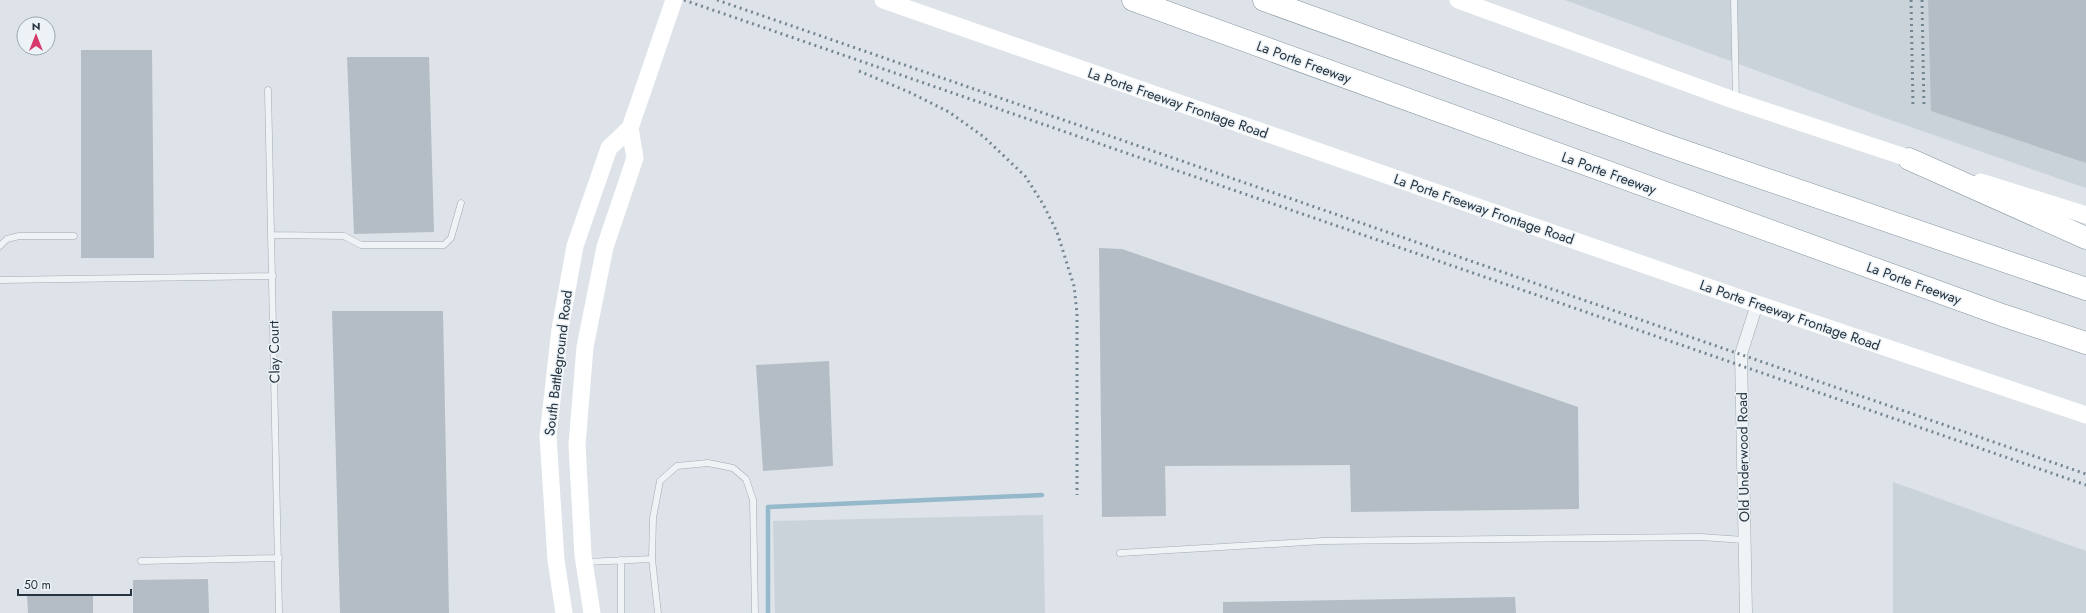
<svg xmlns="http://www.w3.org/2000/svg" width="2086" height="613" font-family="Jost,sans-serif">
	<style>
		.built { fill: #cbd3da }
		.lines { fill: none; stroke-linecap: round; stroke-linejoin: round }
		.stream { stroke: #95b9cb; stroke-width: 4.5 }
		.building { fill: #b4bdc5 }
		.service-casing { stroke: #a2abb2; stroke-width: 7 }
		.minor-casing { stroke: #a2abb2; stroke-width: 13 }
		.motorway-casing { stroke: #8394a0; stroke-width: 23 }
		.service { stroke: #f0f3f6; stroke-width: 6 }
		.minor { stroke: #f0f3f6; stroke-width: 12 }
		.secondary { stroke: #fff; stroke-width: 17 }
		.motorway { stroke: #fff; stroke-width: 22 }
		.rail { stroke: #758693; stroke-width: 3; stroke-dasharray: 2 4; stroke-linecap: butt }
		.labels { text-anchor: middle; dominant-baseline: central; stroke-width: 3; stroke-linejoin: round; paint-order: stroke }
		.street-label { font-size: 14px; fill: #253440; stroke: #ecf2f6 }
	</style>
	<rect width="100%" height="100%" fill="#dde3e8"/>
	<!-- built -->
	<path class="built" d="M1565 0H2086V188L1882 117Z
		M1893 482 2086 551V613H1893Z
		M1043 515 1045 613H775L773 521Z"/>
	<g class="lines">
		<!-- stream -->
		<path class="stream" d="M768 613V507L1042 495"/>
	</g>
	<!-- building -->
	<path class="building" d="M1928 0H2086V163L1931 111Z
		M81 50H152L154 258H81Z
		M347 57H429L434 232 354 234Z
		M1099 248 1122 249 1578 407 1579 509 1351 512 1350 465 1165 466 1166 516 1102 517Z
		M332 311H443L449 613H340Z
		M829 361 833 466 763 471 756 365Z
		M208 579 209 613H133V580Z
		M27 595H93V613H28Z
		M1515 597 1516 613H1223V602Z"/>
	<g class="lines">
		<defs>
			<path id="service" d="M1734 0 1736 99
				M268 90 279 613
				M272 235 344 236 361 245H444L451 238 461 203
				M0 246 7 239 19 236H74
				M0 280 273 276
				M1120 553 1323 541 1701 537 1744 540
				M621 560V613
				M141 561 279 558
				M586 562 652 559
				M658 613 652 559 653 518 660 481 677 466 708 463 733 468 746 479 753 500 755 613"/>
			<path id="minor" d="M1746 613 1741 354 1757 304"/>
			<path id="motorway" d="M1133 0 2002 315 2086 343
				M1264 0 1669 146 2086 289
				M1909 159 2086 238"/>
		</defs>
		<!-- service casing -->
		<use href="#service" class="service-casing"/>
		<!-- minor casing -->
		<use href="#minor" class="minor-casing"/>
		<!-- motorway casing -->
		<use href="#motorway" class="motorway-casing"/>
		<!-- service -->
		<use href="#service" class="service"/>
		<!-- minor -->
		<use href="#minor" class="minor"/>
		<!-- secondary -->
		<path class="secondary" d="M883 0 1757 304 2086 415
			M1458 0 1736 101 1920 162
			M1981 182 2086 215
			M564 613 556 560 548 436 560 329 575 246 609 148 630 128
			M592 613 583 555 577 445 585 347 605 247 635 158 630 128 674 0"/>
		<!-- motorway -->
		<use href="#motorway" class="motorway"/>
		<!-- rail -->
		<path class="rail" d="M684 0 2086 485
			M717 0 2086 474
			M1911 0 1913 108
			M1922 0 1924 108
			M859 71 909 92 949 112 984 137 1025 176 1043 204 1057 232 1074 286 1077 313V495"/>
	</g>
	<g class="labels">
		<!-- street labels -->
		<g class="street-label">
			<text transform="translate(1304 62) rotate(20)">La Porte Freeway</text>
			<text transform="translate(1178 103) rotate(19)">La Porte Freeway Frontage Road</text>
			<text transform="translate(1609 173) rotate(20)">La Porte Freeway</text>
			<text transform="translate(1484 209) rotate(19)">La Porte Freeway Frontage Road</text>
			<text transform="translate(1914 283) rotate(20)">La Porte Freeway</text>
			<text transform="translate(1790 315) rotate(19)">La Porte Freeway Frontage Road</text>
			<text transform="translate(274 352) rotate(-91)">Clay Court</text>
			<text transform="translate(558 363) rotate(-83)">South Battleground Road</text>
			<text transform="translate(1743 457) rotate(-91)">Old Underwood Road</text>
		</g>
	</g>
	<!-- north arrow -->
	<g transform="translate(36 36)"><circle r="19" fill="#ecf2f6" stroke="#9ca6ad"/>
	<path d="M0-3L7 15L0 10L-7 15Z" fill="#d7386c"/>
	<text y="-6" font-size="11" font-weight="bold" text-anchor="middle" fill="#253440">N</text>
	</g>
	<!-- scale -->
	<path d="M18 589v6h113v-6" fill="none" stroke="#253440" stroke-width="2"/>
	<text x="24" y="589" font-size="12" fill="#253440" stroke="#ecf2f6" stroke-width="3" paint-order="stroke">50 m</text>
</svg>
